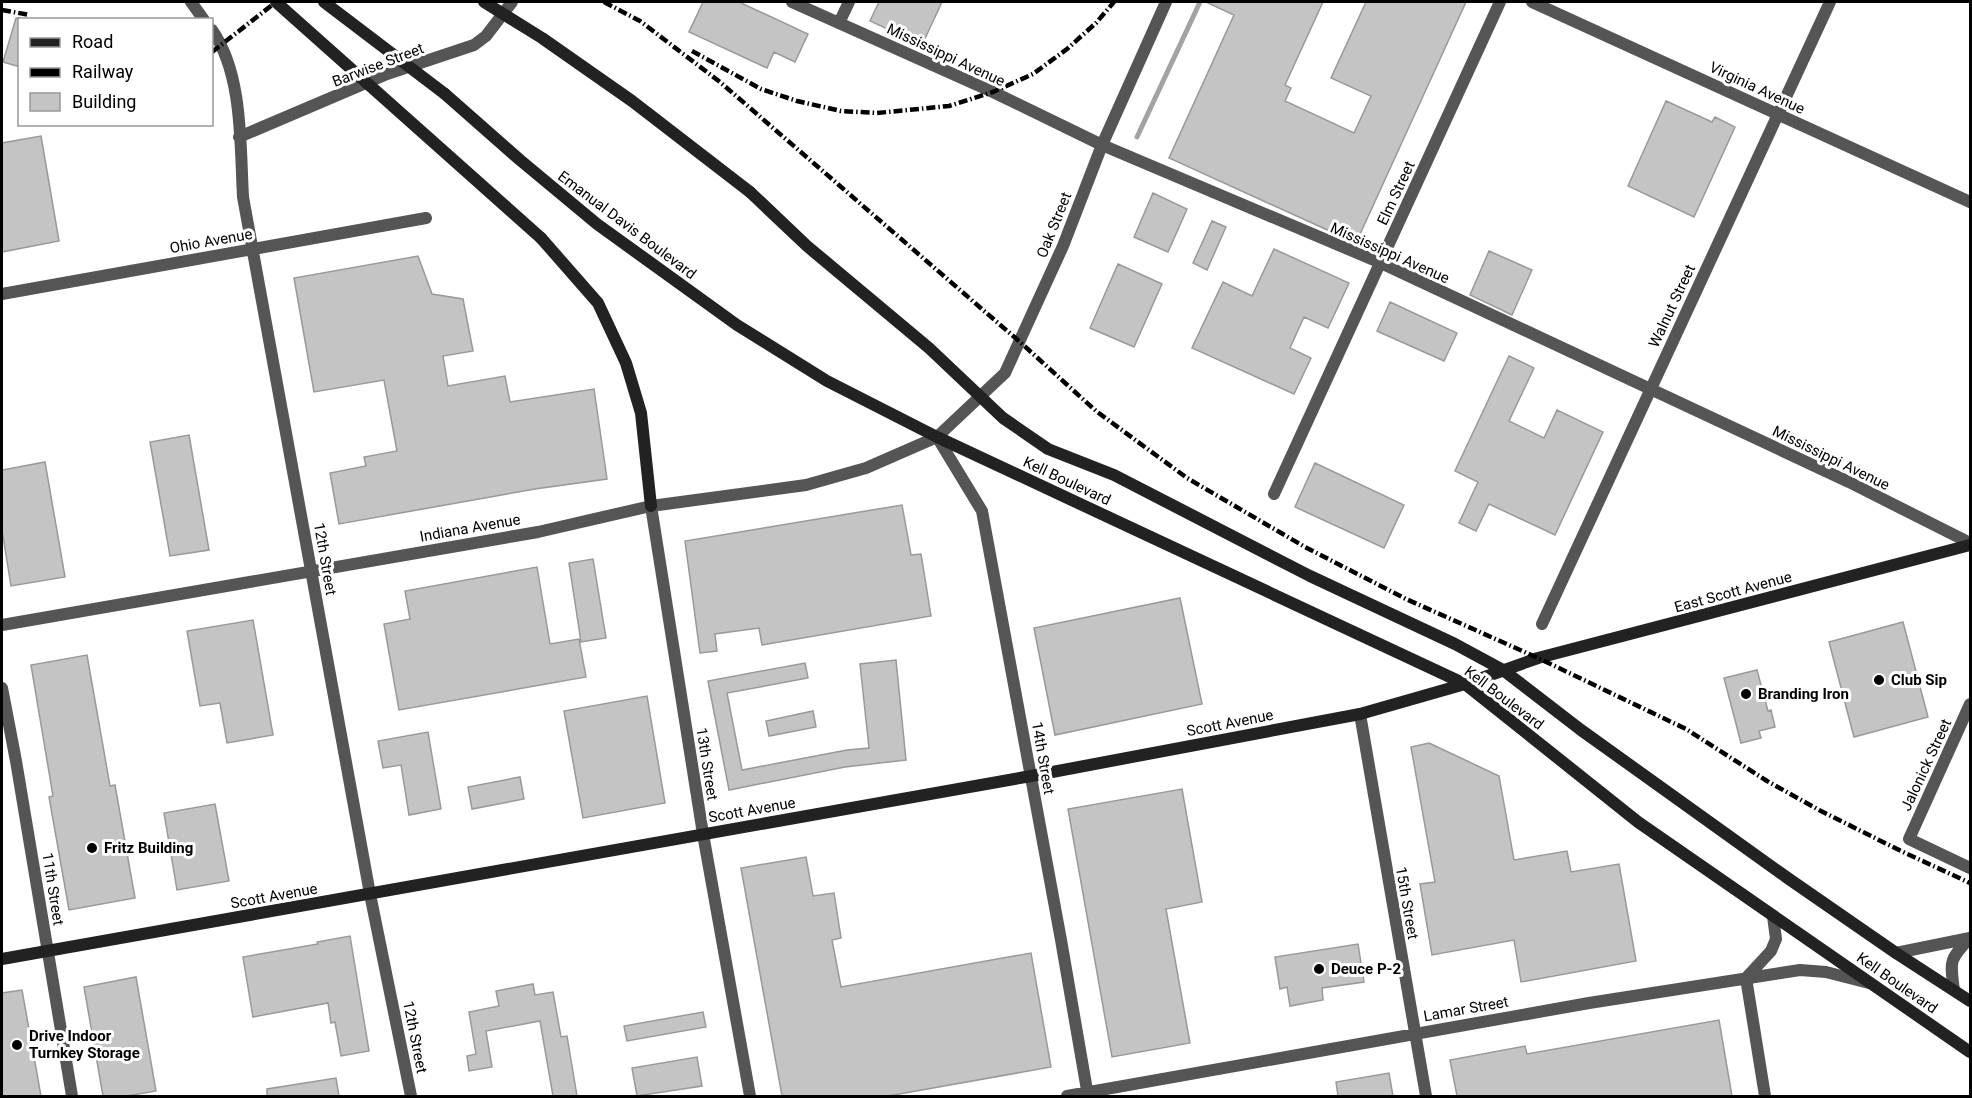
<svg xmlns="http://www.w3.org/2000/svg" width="1972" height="1098" font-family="Roboto,sans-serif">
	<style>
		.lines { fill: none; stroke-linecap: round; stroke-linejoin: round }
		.stream { stroke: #a3a3a3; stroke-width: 5 }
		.building { fill: #c4c4c4; stroke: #999; stroke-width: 1.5 }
		.minor { stroke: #555; stroke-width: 12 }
		.secondary { stroke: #222; stroke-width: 12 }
		.rail { stroke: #000; stroke-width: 4.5; stroke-dasharray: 9 3 1.5 3; stroke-linecap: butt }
		.secondary-bridge { stroke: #222; stroke-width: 12 }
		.poi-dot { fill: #000; stroke: #fff; stroke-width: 2 }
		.labels { text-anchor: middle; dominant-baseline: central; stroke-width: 6; stroke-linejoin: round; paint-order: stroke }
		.street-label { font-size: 15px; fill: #000; stroke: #fff }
		.poi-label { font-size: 15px; font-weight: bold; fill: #000; stroke: #fff; text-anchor: start }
	</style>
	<rect width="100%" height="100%" fill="#fff"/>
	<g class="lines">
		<!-- stream -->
		<path class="stream" d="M1137 137 1200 2"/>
	</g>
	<!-- building -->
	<path class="building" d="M703 2H739L808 34 795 62 774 52 767 68 689 32Z
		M879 2H942L922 45 870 21Z
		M1206 2H1323L1285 85 1291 88 1285 101 1354 133 1371 96 1331 78 1366 2H1466L1356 243 1169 158 1234 15Z
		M16 18H20V67L3 62Z
		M1666 101 1712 122 1715 117 1735 127 1694 217 1628 186Z
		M41 136 59 241 2 252V143Z
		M1153 193 1187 209 1168 252 1134 237Z
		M1212 221 1226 227 1207 270 1193 263Z
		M1274 249 1349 283 1328 328 1304 317 1290 348 1311 358 1294 394 1192 348 1223 282 1252 296Z
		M1489 251 1532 270 1512 315 1470 295Z
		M418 256 432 294 463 299 473 351 443 356 448 386 505 376 510 402 594 389 607 479 535 489 339 524 330 473 366 466 364 457 397 451 384 380 314 392 294 278Z
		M1118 264 1162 284 1134 347 1090 328Z
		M1390 302 1457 333 1444 361 1377 331Z
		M1509 356 1534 368 1509 421 1544 438 1557 410 1603 432 1555 535 1489 504 1476 531 1459 523 1478 482 1455 471Z
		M189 435 209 550 170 556 150 442Z
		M45 462 65 577 11 586 2 530V470Z
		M1315 463 1404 505 1384 548 1295 507Z
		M902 505 911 555 921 554 931 616 762 645 759 628 715 634 717 651 700 653 685 541Z
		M593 559 606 638 581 642 569 563Z
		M537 567 550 644 579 639 586 677 399 710 384 624 410 619 405 591Z
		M1180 598 1202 704 1055 735 1034 628Z
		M253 620 273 735 227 743 220 703 200 706 187 631Z
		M1903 622 1928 717 1854 737 1829 642Z
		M87 655 110 786 115 785 135 898 69 910 49 797 53 796 31 665Z
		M896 660 906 760 845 767 729 790 708 681 805 663 808 678 727 693 742 770 847 750 869 748 860 664Z
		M1757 670 1768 711 1771 710 1775 727 1759 731 1761 738 1741 743 1724 678Z
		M647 696 665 803 583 818 564 711Z
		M813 711 816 727 769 736 766 721Z
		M428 732 441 809 409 815 401 765 383 768 378 741Z
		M1429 743 1499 776 1514 860 1567 851 1571 872 1619 864 1636 961 1521 982 1514 940 1432 955 1420 884 1435 882 1411 747Z
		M520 777 524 799 472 809 468 787Z
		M1182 789 1202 902 1166 909 1190 1043 1112 1057 1068 809Z
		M215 804 229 881 177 890 164 813Z
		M806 857 813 896 834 893 841 938 832 940 841 987 1031 953 1051 1067 888 1096H782L741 868Z
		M350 936 369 1051 341 1056 335 1022 331 1023 328 1003 253 1017 243 957 318 944 317 942Z
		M1358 944 1364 982 1322 988 1323 1000 1290 1006 1287 987 1280 989 1275 957Z
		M136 977 156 1091 127 1096H103L84 987Z
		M533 984 535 995 553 992 561 1037 567 1036 577 1096H553L540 1021 486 1031 492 1067 469 1071 467 1056 476 1054 469 1012 499 1006 496 991Z
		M22 990 41 1096H2V993Z
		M703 1012 706 1027 627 1041 624 1026Z
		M1719 1020 1732 1096H1457L1450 1060 1525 1046 1527 1054Z
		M697 1057 702 1086 637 1096 632 1068Z
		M1389 1073 1393 1096H1338L1336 1082Z
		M336 1078 339 1096H267V1089Z"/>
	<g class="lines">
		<!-- minor -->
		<path class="minor" d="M191 2 204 20
			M792 2 993 92 1102 145 1381 263 1849 482 1970 543
			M1532 2 1970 202
			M839 23 849 2
			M212 30C243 74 240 144 243 197L370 894 411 1096
			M239 137 387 74 474 45 486 36 512 2
			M2 294 426 218
			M937 437 982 511 1061 940 1088 1096
			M1274 494 1500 2
			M651 506 703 834 750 1096
			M1542 624 1830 2
			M2 625 538 532 651 506 806 485 866 468 937 437 1005 373 1063 246 1102 145 1166 2
			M2 688 16 761 72 1096
			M1970 704 1909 839 1970 868
			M1360 714 1426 1096
			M1896 953 1970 938
			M1954 990C1950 961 1949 960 1969 939
			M1067 1096 1589 1003 1800 970 1826 972 1869 983
			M1765 1096 1746 978 1771 951 1776 939 1773 916"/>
		<!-- secondary -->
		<path class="secondary" d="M445 94 520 160 597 224 737 325 827 381 937 437 1465 684 1638 822 1970 1052
			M750 192 807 246 929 348 1003 418 1048 449 1114 475 1310 576 1455 644 1503 670 1581 730 1789 879 1896 953 1970 1001
			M541 238 598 303 626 363 641 413 651 506
			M2 959 1031 776 1360 714 1465 684 1538 658 1970 545"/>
		<!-- rail -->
		<path class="rail" d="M604 2 640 21 720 82 1020 342 1096 411 1187 478 1305 547 1406 599 1538 658 1686 729 1767 781 1819 810 1901 851 1970 883
			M2 10 30 15
			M692 51 761 89 797 101 841 111 877 113 949 106 993 92 1033 74 1067 49 1096 23 1114 2
			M212 52 276 2"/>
		<!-- secondary-bridge -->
		<path class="secondary-bridge" d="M276 2 541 238
			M324 2 445 94
			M484 2 542 38 632 101 750 192"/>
	</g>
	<!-- markers -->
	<g class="poi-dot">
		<circle cx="1879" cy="680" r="6"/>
		<circle cx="1746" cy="694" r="6"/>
		<circle cx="92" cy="848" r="6"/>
		<circle cx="1319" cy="969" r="6"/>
		<circle cx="17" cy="1045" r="6"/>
	</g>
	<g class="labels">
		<!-- street labels -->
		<g class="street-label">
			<text transform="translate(946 55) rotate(25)">Mississippi Avenue</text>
			<text transform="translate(378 65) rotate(-21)">Barwise Street</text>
			<text transform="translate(1757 88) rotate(25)">Virginia Avenue</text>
			<text transform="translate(1396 193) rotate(-65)">Elm Street</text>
			<text transform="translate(627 225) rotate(37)">Emanual Davis Boulevard</text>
			<text transform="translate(1054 225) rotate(-68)">Oak Street</text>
			<text transform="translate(211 241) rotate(-10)">Ohio Avenue</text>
			<text transform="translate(1390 253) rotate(24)">Mississippi Avenue</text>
			<text transform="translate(1672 306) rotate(-65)">Walnut Street</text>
			<text transform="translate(1831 458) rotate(26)">Mississippi Avenue</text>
			<text transform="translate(1067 481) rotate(25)">Kell Boulevard</text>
			<text transform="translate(470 528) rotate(-10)">Indiana Avenue</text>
			<text transform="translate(325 559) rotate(80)">12th Street</text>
			<text transform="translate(1733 592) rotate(-15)">East Scott Avenue</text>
			<text transform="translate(1504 698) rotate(37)">Kell Boulevard</text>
			<text transform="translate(1230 723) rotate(-11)">Scott Avenue</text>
			<text transform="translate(1043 758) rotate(80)">14th Street</text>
			<text transform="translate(707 764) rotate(81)">13th Street</text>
			<text transform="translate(1926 765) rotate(-65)">Jalonick Street</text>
			<text transform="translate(752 810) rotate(-10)">Scott Avenue</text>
			<text transform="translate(53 889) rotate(81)">11th Street</text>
			<text transform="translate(274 896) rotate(-10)">Scott Avenue</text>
			<text transform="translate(1407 903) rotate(80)">15th Street</text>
			<text transform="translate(1897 983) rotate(35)">Kell Boulevard</text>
			<text transform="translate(1466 1009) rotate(-10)">Lamar Street</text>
			<text transform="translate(415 1037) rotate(79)">12th Street</text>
		</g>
		<!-- poi labels -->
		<g class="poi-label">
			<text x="1891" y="680">Club Sip</text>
			<text x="1758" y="694">Branding Iron</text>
			<text x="104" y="848">Fritz Building</text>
			<text x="1331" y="969">Deuce P-2</text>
			<text x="29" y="1036">Drive Indoor<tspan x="29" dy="17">Turnkey Storage</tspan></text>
		</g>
	</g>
	<!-- border -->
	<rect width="1972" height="1098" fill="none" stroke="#000000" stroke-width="6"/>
	<!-- legend -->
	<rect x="18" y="18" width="195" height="108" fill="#ffffff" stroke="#999999" stroke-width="1.5"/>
	<rect x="30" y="38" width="30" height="9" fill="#222222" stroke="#999999" stroke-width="1.5"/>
	<text x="72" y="48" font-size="18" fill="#000000">Road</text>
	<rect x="30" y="68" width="30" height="9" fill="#000000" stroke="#999999" stroke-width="1.5"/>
	<text x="72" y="78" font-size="18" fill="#000000">Railway</text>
	<rect x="30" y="93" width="30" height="18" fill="#c4c4c4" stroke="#999999" stroke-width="1.5"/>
	<text x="72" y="108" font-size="18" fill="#000000">Building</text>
</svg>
